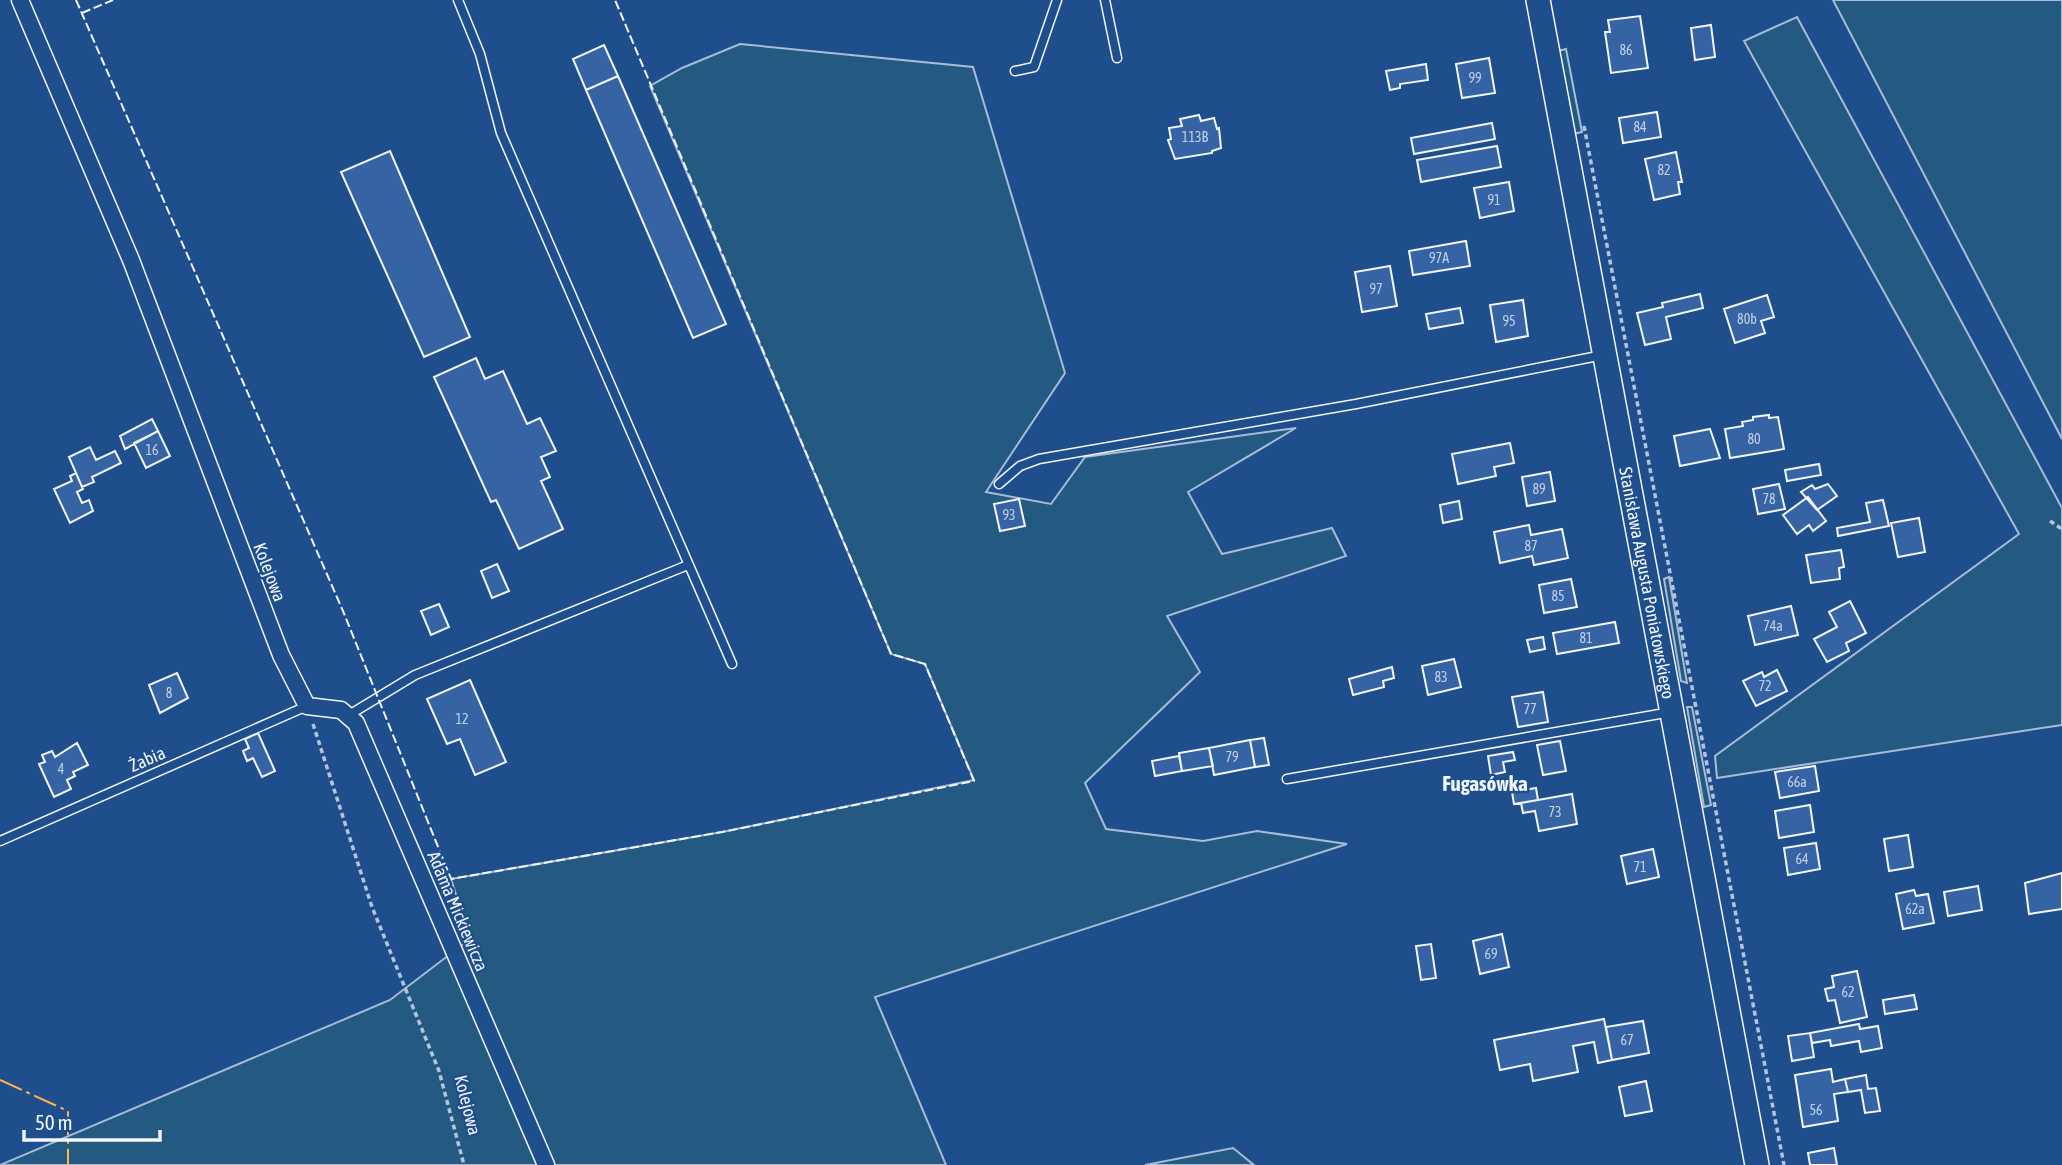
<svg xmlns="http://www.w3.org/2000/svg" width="2062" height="1165" font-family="'Asap Condensed',sans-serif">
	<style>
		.green { fill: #245a82; stroke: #a8bbd7; stroke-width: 2 }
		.building { fill: #3563a3; stroke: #f2f6ff; stroke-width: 2 }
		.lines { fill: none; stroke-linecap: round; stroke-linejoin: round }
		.lane-casing { stroke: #f2f6ff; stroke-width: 11 }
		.street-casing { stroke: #f2f6ff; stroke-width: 19 }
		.secondary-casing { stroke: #f2f6ff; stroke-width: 26 }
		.path { stroke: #b3c4dc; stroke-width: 3.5; stroke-dasharray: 5 3.5; stroke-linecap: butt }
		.lane { stroke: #1f4e8c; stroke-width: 8 }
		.street { stroke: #1f4e8c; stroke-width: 16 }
		.secondary { stroke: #1f4e8c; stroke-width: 23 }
		.fence { stroke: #f2f6ff; stroke-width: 2; stroke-dasharray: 9 3.5; stroke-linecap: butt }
		.power { stroke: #ffb74d; stroke-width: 2; stroke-dasharray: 24 5 3.5 5; stroke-linecap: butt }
		.labels { text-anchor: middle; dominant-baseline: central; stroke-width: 5; stroke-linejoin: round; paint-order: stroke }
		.number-label { font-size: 14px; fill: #c3d1e8 }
		.street-label { font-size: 18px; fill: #f2f6ff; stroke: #1f4e8c }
		.quarter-label { font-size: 21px; font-weight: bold; fill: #f2f6ff; stroke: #1f4e8c }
	</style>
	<rect width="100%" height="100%" fill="#1f4e8c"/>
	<!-- green -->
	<path class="green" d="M1833 0H2062V439Z
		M1797 17 2062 508V725L1717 778 1715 756 2019 534 1744 41Z
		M740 44 973 67 1065 373 986 492 1051 504 1085 457 1296 428 1188 492 1222 554 1332 528 1346 556 1167 616 1200 672 1085 783 1106 829 1203 841 1257 831 1347 844 875 997 946 1165H0L390 1000 470 939 451 879 722 832 974 780 925 664 891 654 650 86 682 68Z
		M1566 49 1582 132 1573 134 1558 51Z
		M1669 577 1687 683 1681 681 1664 579Z
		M1687 707H1692L1711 805 1704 807Z
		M1233 1148 1254 1165H1145Z"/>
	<!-- building -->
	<path class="building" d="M1640 16 1648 68 1611 73 1605 32H1610L1608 20Z
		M1711 25 1715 57 1695 60 1691 28Z
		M604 45 618 76 586 90 573 59Z
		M1489 58 1495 93 1462 98 1456 64Z
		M1426 64 1428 80 1400 84V88L1390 90 1386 71Z
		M618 76 726 324 693 338 586 90Z
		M1657 112 1661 137 1623 143 1619 118Z
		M1199 115 1201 121 1214 118 1217 129 1219 128 1221 148 1212 151V153L1175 159 1168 140 1171 139 1169 128 1182 126 1180 119Z
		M1492 123 1495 139 1414 154 1411 138Z
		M1497 146 1501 167 1421 182 1417 160Z
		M390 151 470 337 424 357 341 172Z
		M1676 152 1682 182H1678L1680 194 1654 200 1645 159Z
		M1509 182 1514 211 1480 218 1474 188Z
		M1466 241 1470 266 1413 275 1409 251Z
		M1390 266 1397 306 1362 312 1355 272Z
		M1700 294 1703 308 1666 317 1671 339 1645 345 1637 313 1663 307 1662 303Z
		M1767 295 1774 317 1761 321 1765 333 1735 343 1724 309Z
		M1523 300 1528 336 1496 342 1490 305Z
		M1460 308 1463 323 1429 329 1426 314Z
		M476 358 485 379 503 371 527 424 540 418 556 451 541 457 550 477 541 481 563 529 519 549 496 500 491 502 434 377Z
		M1769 415V418L1778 417 1784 449 1730 458 1725 429 1743 426 1742 422 1753 420V417Z
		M152 419 158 431 125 449 120 436Z
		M1710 429 1720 458 1680 466 1674 436Z
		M158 431 170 456 146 468 134 443Z
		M1510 443 1514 463 1494 467 1496 476 1458 484 1452 454Z
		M90 447 96 460 115 451 121 463 92 477 94 482 82 487 69 457Z
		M1819 464 1821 475 1787 481 1785 470Z
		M1550 472 1555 501 1527 506 1522 477Z
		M76 473 83 489 77 492 82 503 89 500 93 511 70 523 54 489 72 481 70 476Z
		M1779 484 1785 509 1758 514 1753 489Z
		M1828 484 1837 496 1817 510 1801 492 1812 485 1815 489Z
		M1808 497 1826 521 1813 531 1809 525 1797 534 1783 515Z
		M1019 499 1025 526 1000 531 994 504Z
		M1883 500 1889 526 1838 536 1837 528 1870 522 1866 503Z
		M1459 501 1462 519 1443 523 1440 505Z
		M1919 518 1925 552 1898 557 1891 523Z
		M1529 525 1531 535 1562 529 1568 558 1534 565 1532 556 1500 563 1494 532Z
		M1841 550 1844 567 1839 568 1840 579 1811 583 1806 555Z
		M497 564 509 591 492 598 481 571Z
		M1571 579 1577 607 1544 613 1539 585Z
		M1850 601 1866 633 1846 643 1849 651 1827 662 1814 639 1837 627 1829 612Z
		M439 604 449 627 431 635 421 611Z
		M1791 606 1798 635 1755 645 1748 616Z
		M1615 622 1619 643 1557 654 1553 633Z
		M1543 637 1545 649 1530 652 1527 640Z
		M1454 659 1461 687 1428 695 1422 666Z
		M1392 667 1394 678 1383 681 1384 687 1353 695 1349 679Z
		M1777 670 1787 691 1756 706 1743 681 1762 672 1764 677Z
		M177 673 188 698 160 713 149 685Z
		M470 680 506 762 475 775 460 739 447 744 427 699Z
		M1543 692 1548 722 1518 727 1512 697Z
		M258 733 275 771 262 777 253 758 247 761 243 751 249 748 245 739Z
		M1264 738 1269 765 1255 767 1250 740Z
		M1250 740 1255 767 1214 775 1209 748Z
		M1560 741 1566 771 1543 775 1537 745Z
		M77 743 88 765 73 772 75 776 67 780 71 789 54 797 39 764 45 762 42 755 52 751 55 757Z
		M1209 748 1213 766 1182 771 1179 753Z
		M1513 752 1515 760 1503 762 1505 772 1491 775 1488 756Z
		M1179 756 1182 771 1155 776 1152 761Z
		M1815 766 1819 791 1780 798 1775 772Z
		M1536 788 1538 800 1514 804 1512 792Z
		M1572 794 1577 824 1539 831 1535 811 1523 813 1521 803Z
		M1810 805 1814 832 1779 838 1775 811Z
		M1908 835 1913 867 1889 871 1884 839Z
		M1816 843 1820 869 1788 875 1784 848Z
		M1653 849 1659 877 1627 884 1621 856Z
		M2062 873V909L2029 914 2025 883Z
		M1978 886 1982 910 1948 916 1944 892Z
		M1914 890 1916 896 1928 894 1934 923 1903 929 1896 894Z
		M1502 934 1509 967 1480 974 1473 941Z
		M1431 944 1436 978 1421 980 1416 946Z
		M1857 971 1867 1017 1840 1023 1835 1000 1828 1001 1825 989 1834 987 1832 976Z
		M1914 995 1917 1009 1885 1014 1883 1000Z
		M1604 1019 1612 1060 1598 1063 1594 1042 1573 1046 1578 1072 1533 1081 1530 1064 1500 1070 1494 1040Z
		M1643 1021 1649 1053 1612 1060 1606 1027Z
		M1859 1024 1860 1029 1878 1026 1882 1048 1861 1052 1859 1041 1831 1046 1830 1040 1812 1043 1810 1033Z
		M1810 1033 1814 1057 1792 1061 1788 1036Z
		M1831 1069 1833 1082 1845 1079 1848 1092 1834 1094 1838 1121 1803 1127 1795 1075Z
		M1866 1075 1868 1089 1876 1088 1880 1111 1865 1113 1861 1090 1848 1092 1845 1079Z
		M1646 1081 1652 1111 1625 1116 1619 1087Z
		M1834 1148 1837 1165H1810L1808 1153Z"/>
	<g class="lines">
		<defs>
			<path id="lane" d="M458 0 480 54 501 133 732 664
				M1105 0 1117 58
				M1015 71 1034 67 1057 0
				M999 484 1020 466 1039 459 1356 404 1603 355
				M349 715 415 675 688 565
				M1287 779 1671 712
				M0 841 307 706"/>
			<path id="street" d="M20 0 131 260 281 655 307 706 341 710 356 723 546 1165"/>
			<g id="secondary">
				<path id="s1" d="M1538 0 1757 1165"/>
			</g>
		</defs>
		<!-- lane casing -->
		<use href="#lane" class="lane-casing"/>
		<!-- street casing -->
		<use href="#street" class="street-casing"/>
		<!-- secondary casing -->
		<use href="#secondary" class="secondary-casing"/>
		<!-- path -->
		<path class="path" d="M1584 126 1784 1165
			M2050 521 2062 529
			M313 724 372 907 439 1071 464 1165"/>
		<!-- lane -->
		<use href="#lane" class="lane"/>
		<!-- street -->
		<use href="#street" class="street"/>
		<!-- secondary -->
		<use href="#secondary" class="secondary"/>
		<!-- fence -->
		<path class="fence" d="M76 0 343 611 451 879 722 832 974 781 925 664 891 654 615 0
			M82 13 113 0"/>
		<!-- power -->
		<path class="power" d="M0 1080 68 1111V1165"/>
	</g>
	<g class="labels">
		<!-- number labels -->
		<g class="number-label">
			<text x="1626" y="50">86</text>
			<text x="1475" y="78">99</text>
			<text x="1640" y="127">84</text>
			<text x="1195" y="137">113B</text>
			<text x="1664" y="170">82</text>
			<text x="1494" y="200">91</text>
			<text x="1439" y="258">97A</text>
			<text x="1376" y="289">97</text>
			<text x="1747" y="319">80b</text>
			<text x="1509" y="321">95</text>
			<text x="1754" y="439">80</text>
			<text x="152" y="450">16</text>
			<text x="1539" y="489">89</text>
			<text x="1769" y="499">78</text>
			<text x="1009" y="515">93</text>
			<text x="1531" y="546">87</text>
			<text x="1558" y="596">85</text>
			<text x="1773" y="626">74a</text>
			<text x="1586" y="638">81</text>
			<text x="1441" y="677">83</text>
			<text x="1765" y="686">72</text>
			<text x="169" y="693">8</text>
			<text x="1530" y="709">77</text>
			<text x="462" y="719">12</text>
			<text x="1232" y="757">79</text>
			<text x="61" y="769">4</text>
			<text x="1797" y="782">66a</text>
			<text x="1555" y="812">73</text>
			<text x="1802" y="859">64</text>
			<text x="1640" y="867">71</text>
			<text x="1915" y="909">62a</text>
			<text x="1491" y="954">69</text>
			<text x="1848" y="992">62</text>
			<text x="1627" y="1040">67</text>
			<text x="1816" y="1110">56</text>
		</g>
		<!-- street labels -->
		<g class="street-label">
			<text transform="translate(270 572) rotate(69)">Kolejowa</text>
			<text stroke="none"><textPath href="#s1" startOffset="593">Stanisława Augusta Poniatowskiego</textPath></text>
			<text transform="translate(147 759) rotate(-24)">Żabia</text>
			<text transform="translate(458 911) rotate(67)">Adama Mickiewicza</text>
			<text transform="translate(468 1105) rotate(76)">Kolejowa</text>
		</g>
		<!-- quarter labels -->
		<g class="quarter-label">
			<text x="1485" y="783">Fugasówka</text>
		</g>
	</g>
	<!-- scale -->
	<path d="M24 1130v10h136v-10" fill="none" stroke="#f2f6ff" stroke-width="3.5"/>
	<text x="35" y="1130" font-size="21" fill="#f2f6ff" stroke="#1f4e8c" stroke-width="5" paint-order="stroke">50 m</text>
</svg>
